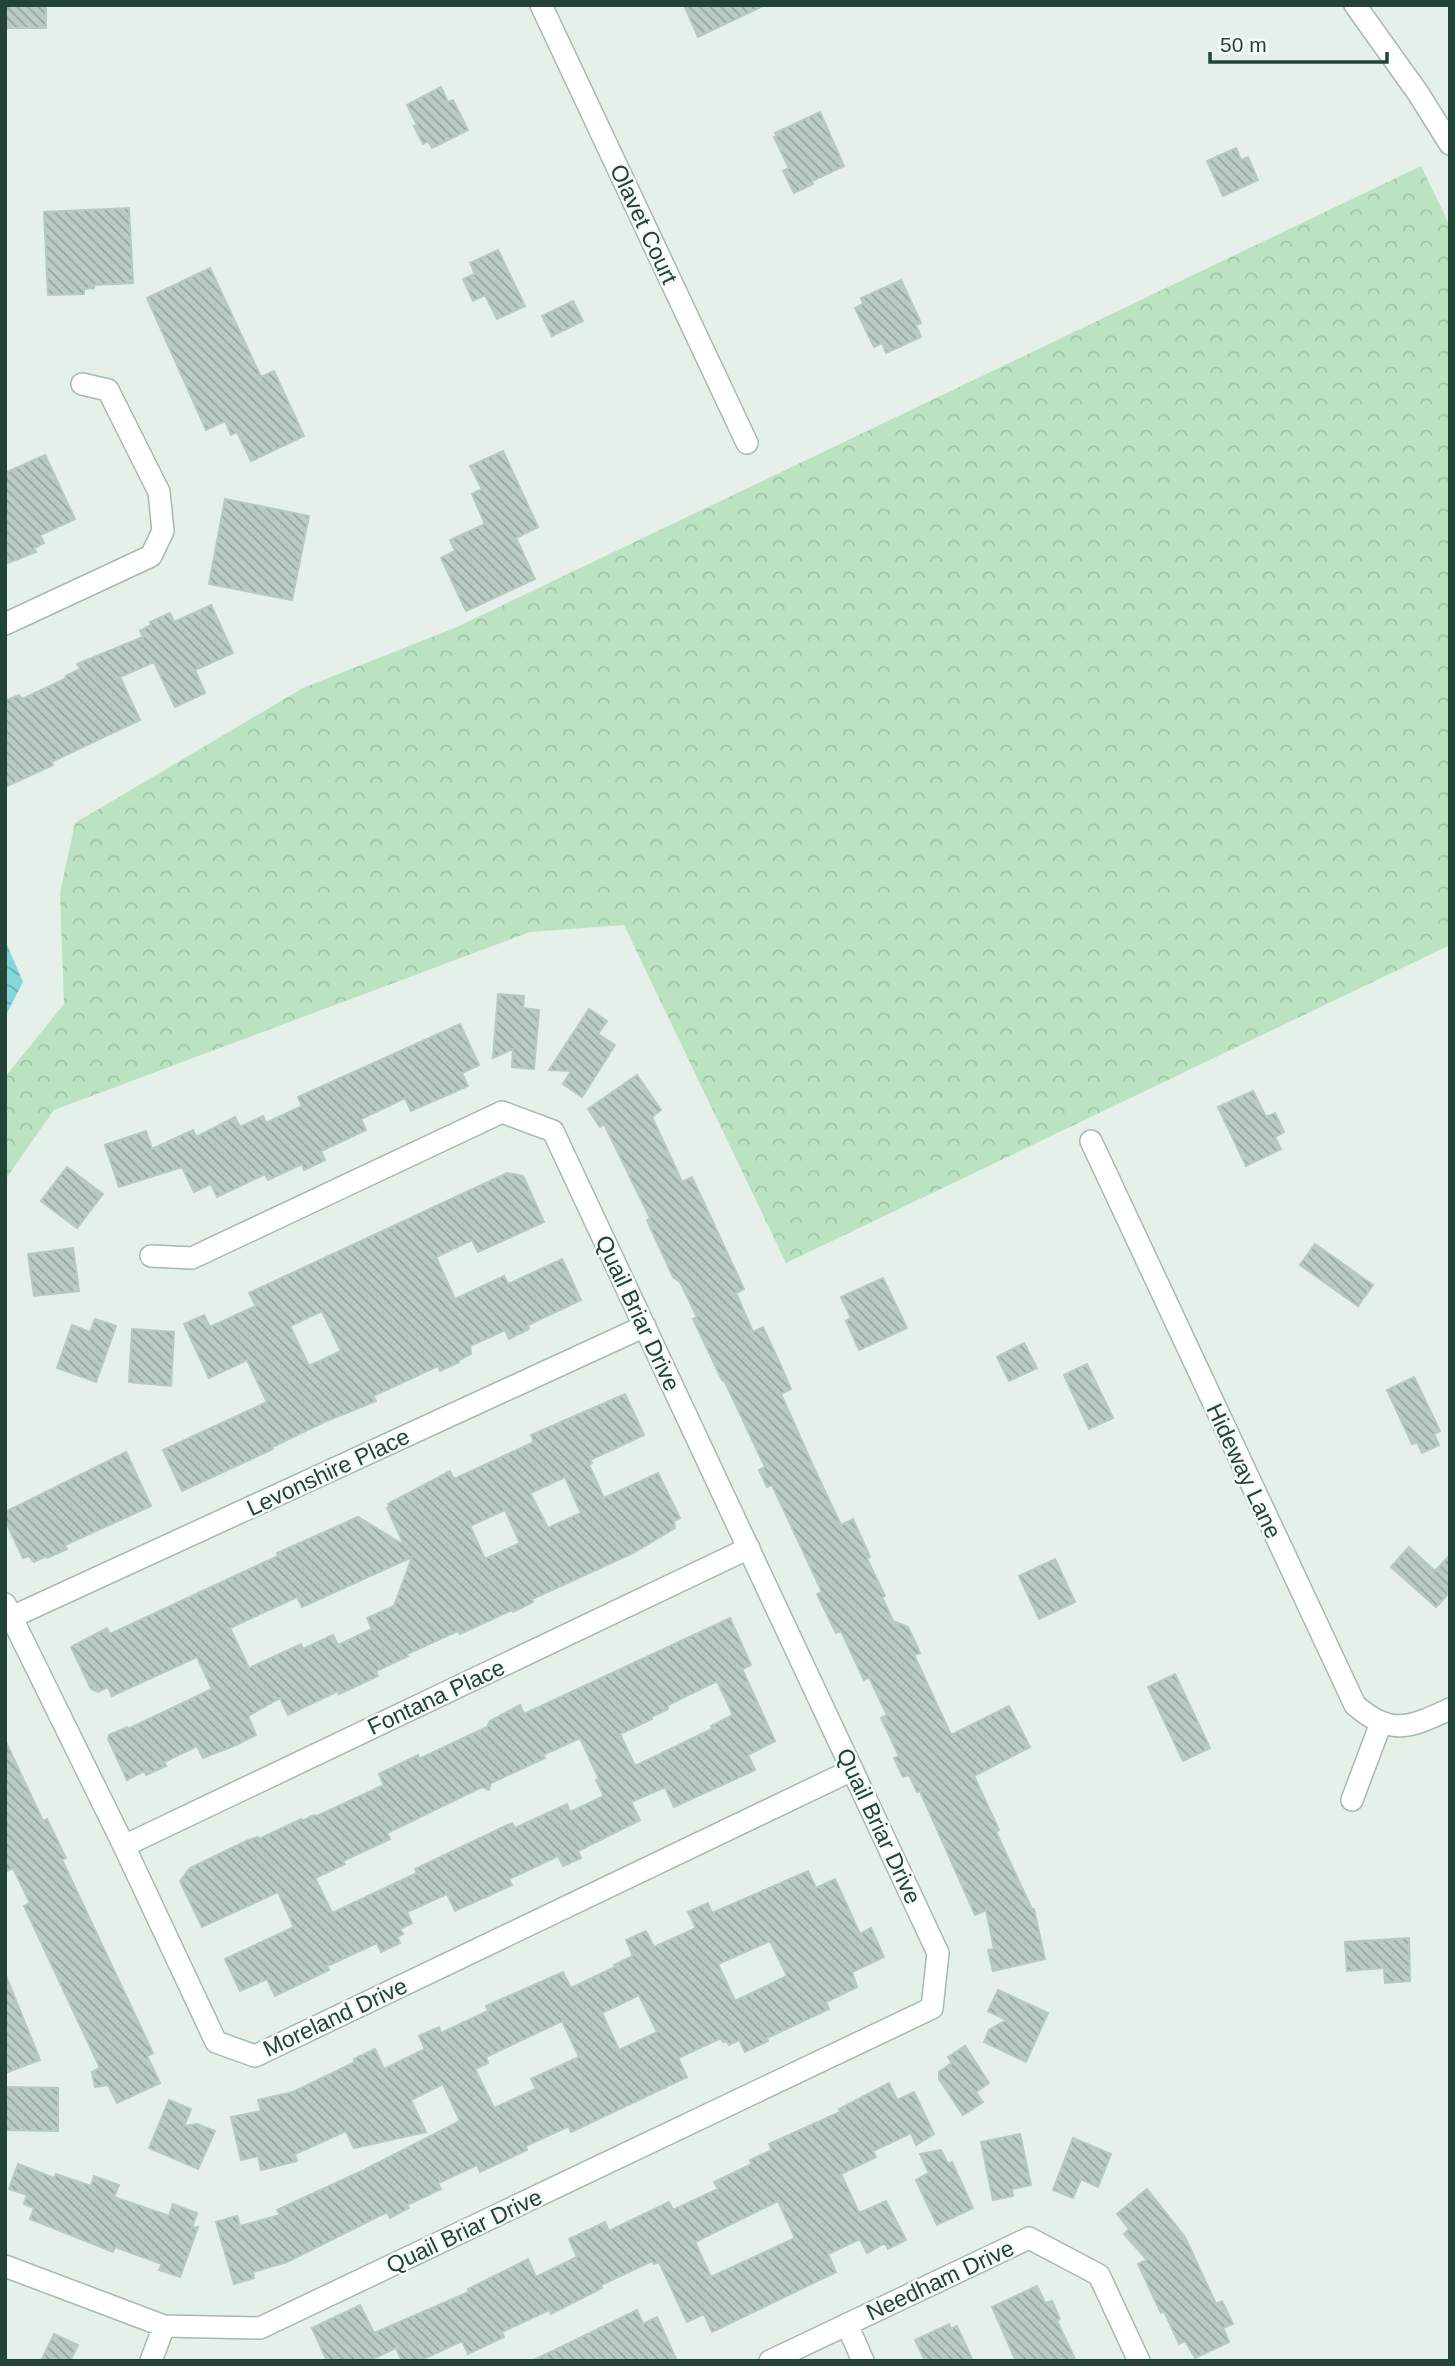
<svg xmlns="http://www.w3.org/2000/svg" width="1455" height="2366" font-family="Arial,sans-serif">
	<style>
		.forest { fill: url(#forest-crowns) }
		.water { fill: url(#water-waves) }
		.building { fill: url(#building-back-hatch); stroke: #b6cac0; stroke-width: 2; fill-rule: evenodd }
		.lines { fill: none; stroke-linecap: round; stroke-linejoin: round }
		.minor-casing { stroke: #a6b9b0; stroke-width: 24 }
		.minor { stroke: #fff; stroke-width: 21 }
		.labels { text-anchor: middle; dominant-baseline: central; stroke-width: 5; stroke-linejoin: round; paint-order: stroke }
		.street-label { font-size: 23px; fill: #214437; stroke: #f6fbf8 }
	</style>
	<defs>
		<pattern id="forest-crowns" width="20" height="18" patternUnits="userSpaceOnUse" patternTransform="scale(1.75)"><rect width="20" height="18" fill="#bbe3c2"/><path d="M2 6a3 3 0 1 1 6 0M12 15a3 3 0 1 1 6 0" fill="none" stroke="#a0c4a7"/></pattern>
		<pattern id="water-waves" width="16" height="10" patternUnits="userSpaceOnUse" patternTransform="scale(1.75)"><rect width="16" height="10" fill="#87d7da"/><path d="M0 5q4-4 8 0t8 0" fill="none" stroke="#6eb0b2"/></pattern>
		<pattern id="building-back-hatch" width="6" height="6" patternUnits="userSpaceOnUse" patternTransform="scale(1.75)"><rect width="6" height="6" fill="#b9cbc2"/><path d="M-1 5l2 2M0 0l6 6M5-1l2 2" fill="none" stroke="#96a69e"/></pattern>
	</defs>
	<rect width="100%" height="100%" fill="#e5f0e9"/>
	<!-- forest -->
	<path class="forest" d="M1421 166 1450 226V945L786 1263 624 925 530 932 54 1110 5 1180V1077L64 1004 60 893 75 823 303 688 457 627Z"/>
	<!-- water -->
	<path class="water" d="M5 940 23 982 5 1017Z"/>
	<!-- building -->
	<path class="building" d="M5 5H46V28H5Z
		M684 5H765L698 37Z
		M441 87 448 102 453 100 468 130 432 148 428 141 423 144 414 126 417 125 407 105Z
		M820 112 844 166 812 181 813 184 794 193 783 171 789 168 774 137 777 136 775 133Z
		M1236 148 1241 160 1248 157 1258 180 1223 196 1207 161Z
		M129 208 133 283 94 285V288L84 289V294L48 295 44 212Z
		M498 250 525 306 497 319 485 295 473 301 463 279 475 274 470 263Z
		M210 268 261 377 274 371 304 436 251 461 237 432 231 435 225 421 206 430 147 298Z
		M901 280 921 323 916 325 921 337 886 353 882 343 874 347 855 308 863 304 861 298Z
		M573 301 583 321 552 336 542 316Z
		M503 451 538 527 516 538 535 579 466 611 441 558 455 551 450 540 485 524 472 494 482 489 470 466Z
		M45 455 75 519 40 535 44 543 34 548 36 552 5 564V473Z
		M225 499 309 516 292 600 209 584Z
		M211 605 233 653 195 670 205 693 175 707 154 662 120 677 140 720 51 762 53 765 5 787V701L19 695 22 699 65 679 66 676 80 669 77 664 143 637 140 631 151 625 150 622 170 613 174 622Z
		M498 994 524 996 523 1008 539 1010 534 1069 512 1067 513 1049 493 1058Z
		M589 1009 607 1021 598 1034 615 1045 582 1097 563 1084 571 1071 549 1070Z
		M460 1024 479 1065 462 1073 468 1086 411 1111 405 1098 361 1119 366 1130 321 1151 325 1160 304 1170 302 1164 268 1180 265 1174 217 1197 211 1184 194 1192 182 1167 119 1187 105 1145 146 1131 152 1149 193 1130 196 1137 235 1117 240 1127 263 1116 266 1123 302 1106 298 1097Z
		M637 1075 661 1110 652 1117 682 1182 692 1177 744 1289 736 1293 753 1332 763 1327 781 1366 791 1389 781 1394 813 1466 841 1525 853 1519 870 1557 867 1559 885 1596 882 1597 893 1621 908 1627 920 1653 914 1655 951 1735 1009 1706 1030 1747 974 1776 999 1830 996 1832 1032 1909H1034L1045 1959 993 1971 988 1950 994 1949 986 1910 975 1915 920 1791 917 1792 909 1775 903 1777 894 1758 899 1756 881 1718 887 1715 869 1677 864 1680 841 1631 836 1633 817 1594 822 1592 772 1485 767 1487 759 1470 765 1467 725 1382 722 1380 693 1319 697 1317 680 1282 673 1277 647 1220 650 1218 604 1124 600 1127 588 1109Z
		M1253 1091 1266 1117 1275 1113 1284 1132 1275 1137 1281 1149 1246 1166 1218 1107Z
		M67 1167 103 1194 77 1228 41 1201Z
		M507 1173 523 1176 544 1222 478 1252 472 1240 436 1257 455 1299 504 1276 508 1284 562 1259 581 1300 528 1325 529 1329 509 1339 505 1330 470 1346 471 1354 459 1360V1362L440 1371 438 1366 373 1396 376 1401 324 1422 272 1447 273 1449 182 1491 163 1450 267 1402 247 1360 209 1378 184 1324 204 1315 210 1327 256 1306 249 1293ZM322 1311 341 1351 309 1366 290 1326Z
		M1315 1244 1373 1285 1358 1306 1300 1265Z
		M73 1248 79 1291 34 1296 28 1254Z
		M883 1278 907 1328 859 1350 846 1321 851 1318 841 1297Z
		M95 1319 116 1326 96 1382 57 1368 72 1325 90 1332Z
		M132 1329 174 1332 171 1386 129 1382Z
		M1024 1343 1037 1368 1009 1381 997 1357Z
		M1087 1364 1113 1418 1089 1429 1064 1375Z
		M1414 1377 1440 1431 1434 1434 1439 1445 1422 1453 1417 1442 1412 1444 1387 1390Z
		M625 1394 644 1435 590 1460 592 1463 589 1465 604 1498 658 1473 680 1518 674 1521 675 1528 633 1553 532 1599 533 1602 513 1612 512 1610 460 1634 458 1631 407 1654 408 1656 376 1671 378 1676 339 1694 338 1691 288 1715 280 1698 248 1716 256 1735 236 1745 203 1758 197 1746 164 1762 166 1766 146 1775 144 1771 127 1780 108 1739 109 1735 127 1727 128 1729 212 1689 197 1657 112 1696 108 1687 98 1692 91 1689 71 1647 107 1628 110 1634 278 1556 277 1553 358 1517 404 1545 387 1508 390 1506 388 1504 450 1471 454 1479 534 1442 531 1435ZM565 1477 581 1513 548 1528 530 1493ZM505 1510 520 1543 485 1559 470 1526ZM412 1557 394 1606 367 1618 372 1629 338 1645 333 1635 303 1649 301 1644 249 1668 230 1628 297 1597 302 1607Z
		M126 1452 151 1506 65 1545 67 1549 47 1558 46 1556 34 1562 29 1556 23 1558 5 1520V1512Z
		M1409 1547 1435 1571 1450 1555V1592L1436 1607 1391 1567Z
		M1055 1559 1075 1602 1039 1619 1019 1576Z
		M730 1618 751 1665 742 1669 775 1741 748 1755 755 1770 674 1807 665 1787 631 1802 640 1820 578 1851 581 1858 563 1866 558 1856 509 1879 512 1885 455 1911 447 1894 407 1912 412 1923 400 1929 403 1934 397 1937 400 1943 381 1952 377 1943 327 1966 329 1970 275 1996 267 1979 240 1991 225 1959 294 1927 278 1892 202 1927 180 1881 190 1868 246 1841 258 1837 259 1839 301 1819 302 1821 314 1815 317 1816 384 1785 379 1774 418 1755 419 1759 487 1727 490 1721 520 1705 524 1714ZM717 1681 733 1715 711 1726 712 1729 635 1766 620 1734 652 1719 651 1717 668 1709V1705ZM580 1738 599 1779 596 1780 604 1796 570 1812 567 1804 515 1828 512 1823 415 1869 417 1873 332 1913 315 1878 345 1864 343 1861 390 1839 387 1833 482 1787 489 1790 491 1783 545 1758 543 1755Z
		M1175 1674 1210 1748 1183 1761 1148 1687Z
		M5 1740 43 1821 47 1819 66 1858 62 1860 153 2053 147 2056 160 2083 117 2103 108 2085 95 2087 92 2072 100 2068 24 1906 30 1903 13 1868 5 1872Z
		M808 1871 816 1888 835 1879 860 1934 871 1928 884 1957 852 1972 857 1987 826 2002 829 2009 767 2038 768 2041 745 2052 739 2040 729 2045 727 2041 723 2042 721 2038 678 2058 687 2077 571 2132 569 2126 526 2146 527 2150 480 2172 477 2165 438 2183 441 2189 407 2205 409 2208 390 2218 387 2212 287 2262 253 2272 254 2278 234 2284 216 2222 237 2216 240 2226 280 2215 277 2210 364 2170 460 2121 443 2084 411 2100 426 2132 354 2148 346 2131 295 2154 297 2161 261 2170 258 2156 241 2160 231 2117 261 2111 258 2100 293 2092 355 2062 354 2059 375 2049 384 2069 425 2049 419 2036 439 2027 441 2033 488 2011 486 2006 563 1972 571 1988 615 1967 614 1965 633 1956 626 1940 646 1931 654 1947 696 1928 688 1912 708 1903 712 1913ZM770 1941 787 1976 735 2001 718 1964ZM639 1995 657 2032 619 2050 602 2013ZM562 2021 579 2057 531 2079 536 2089 494 2108 475 2069 488 2063 486 2057Z
		M1409 1938 1410 1981 1385 1983 1384 1968 1347 1971 1345 1942Z
		M6 1976 40 2060 5 2073V1977Z
		M998 1990 1048 2013 1026 2062 984 2042 989 2030 1006 2020 988 2011Z
		M965 2046 989 2083 976 2092 983 2102 963 2115 939 2079V2072L952 2063 948 2057Z
		M889 2083 897 2100 914 2092 934 2134 916 2145 911 2133 873 2151 876 2157 841 2174 859 2213 886 2201 906 2240 888 2249 885 2243 867 2253 860 2239 828 2254 836 2272 712 2332 704 2314 687 2322 659 2262 654 2264 652 2261 601 2285 602 2288 551 2314 549 2310 502 2332 504 2337 468 2354 462 2341 419 2361H402L396 2348 368 2361H327L312 2328 360 2305 374 2333 469 2292 468 2289 528 2259 536 2277 577 2257 569 2239 605 2222 609 2231 669 2202 673 2210 718 2189 714 2182 752 2164 750 2160 772 2150 769 2144 840 2112 839 2109ZM778 2201 795 2238 711 2277 695 2242Z
		M5 2087 58 2088V2131L5 2130Z
		M169 2100 191 2109 184 2126 197 2124 215 2131 198 2169 149 2148Z
		M1020 2134 1031 2185 1012 2189 1013 2196 993 2200 981 2142Z
		M1073 2138 1111 2154 1098 2187 1081 2179 1073 2198 1053 2190Z
		M941 2150 948 2164 952 2162 973 2208 937 2225 916 2180 929 2173 920 2154Z
		M18 2164 54 2178 56 2174 91 2186 94 2176 119 2185 114 2197 169 2216 173 2204 197 2213 192 2228 198 2227 180 2277 159 2270 162 2264 115 2247 113 2252 30 2219 34 2208 24 2204 27 2195 9 2189Z
		M1147 2189 1185 2237 1216 2304 1222 2301 1233 2324 1223 2328 1229 2342 1195 2358 1185 2341 1179 2344 1164 2311 1161 2313 1138 2264 1147 2260 1124 2234 1129 2229 1117 2214Z
		M1037 2286 1045 2303 1052 2301 1060 2319 1057 2321 1076 2361H1016L992 2307Z
		M637 2310 643 2324 657 2317 677 2361H532Z
		M949 2324 951 2329 957 2326 973 2361H925L915 2340Z
		M54 2334 78 2345 70 2361H41Z"/>
	<g class="lines">
		<defs>
			<path id="minor" d="M541 5 747 443
				M1355 5 1418 93 1450 144
				M5 624 151 556 163 531 159 492 108 390 82 384
				M1091 1141 1355 1705C1391 1737 1411 1727 1450 1709
				M5 1604 124 1846 216 2042 255 2056 852 1770
				M12 1617 645 1326
				M1352 1800 1381 1723
				M124 1846 749 1548
				M5 2266 164 2326 260 2328 932 2008 938 1953 553 1131 502 1112 192 1258 151 1256
				M847 2324 863 2361
				M151 2361 164 2326
				M770 2361 1029 2238 1099 2275 1139 2361"/>
		</defs>
		<!-- minor casing -->
		<use href="#minor" class="minor-casing"/>
		<!-- minor -->
		<use href="#minor" class="minor"/>
	</g>
	<g class="labels">
		<!-- street labels -->
		<g class="street-label">
			<text transform="translate(644 224) rotate(65)">Olavet Court</text>
			<text transform="translate(638 1313) rotate(65)">Quail Briar Drive</text>
			<text transform="translate(1244 1471) rotate(65)">Hideway Lane</text>
			<text transform="translate(328 1472) rotate(-25)">Levonshire Place</text>
			<text transform="translate(436 1697) rotate(-25)">Fontana Place</text>
			<text transform="translate(879 1826) rotate(65)">Quail Briar Drive</text>
			<text transform="translate(335 2017) rotate(-25)">Moreland Drive</text>
			<text transform="translate(464 2231) rotate(-25)">Quail Briar Drive</text>
			<text transform="translate(940 2280) rotate(-25)">Needham Drive</text>
		</g>
	</g>
	<!-- border -->
	<rect width="1455" height="2366" fill="none" stroke="#214437" stroke-width="14"/>
	<!-- scale -->
	<path d="M1210 52v10h177v-10" fill="none" stroke="#214437" stroke-width="3.5"/>
	<text x="1220" y="52" font-size="21" fill="#214437" stroke="#f6fbf8" stroke-width="5" paint-order="stroke">50 m</text>
</svg>
